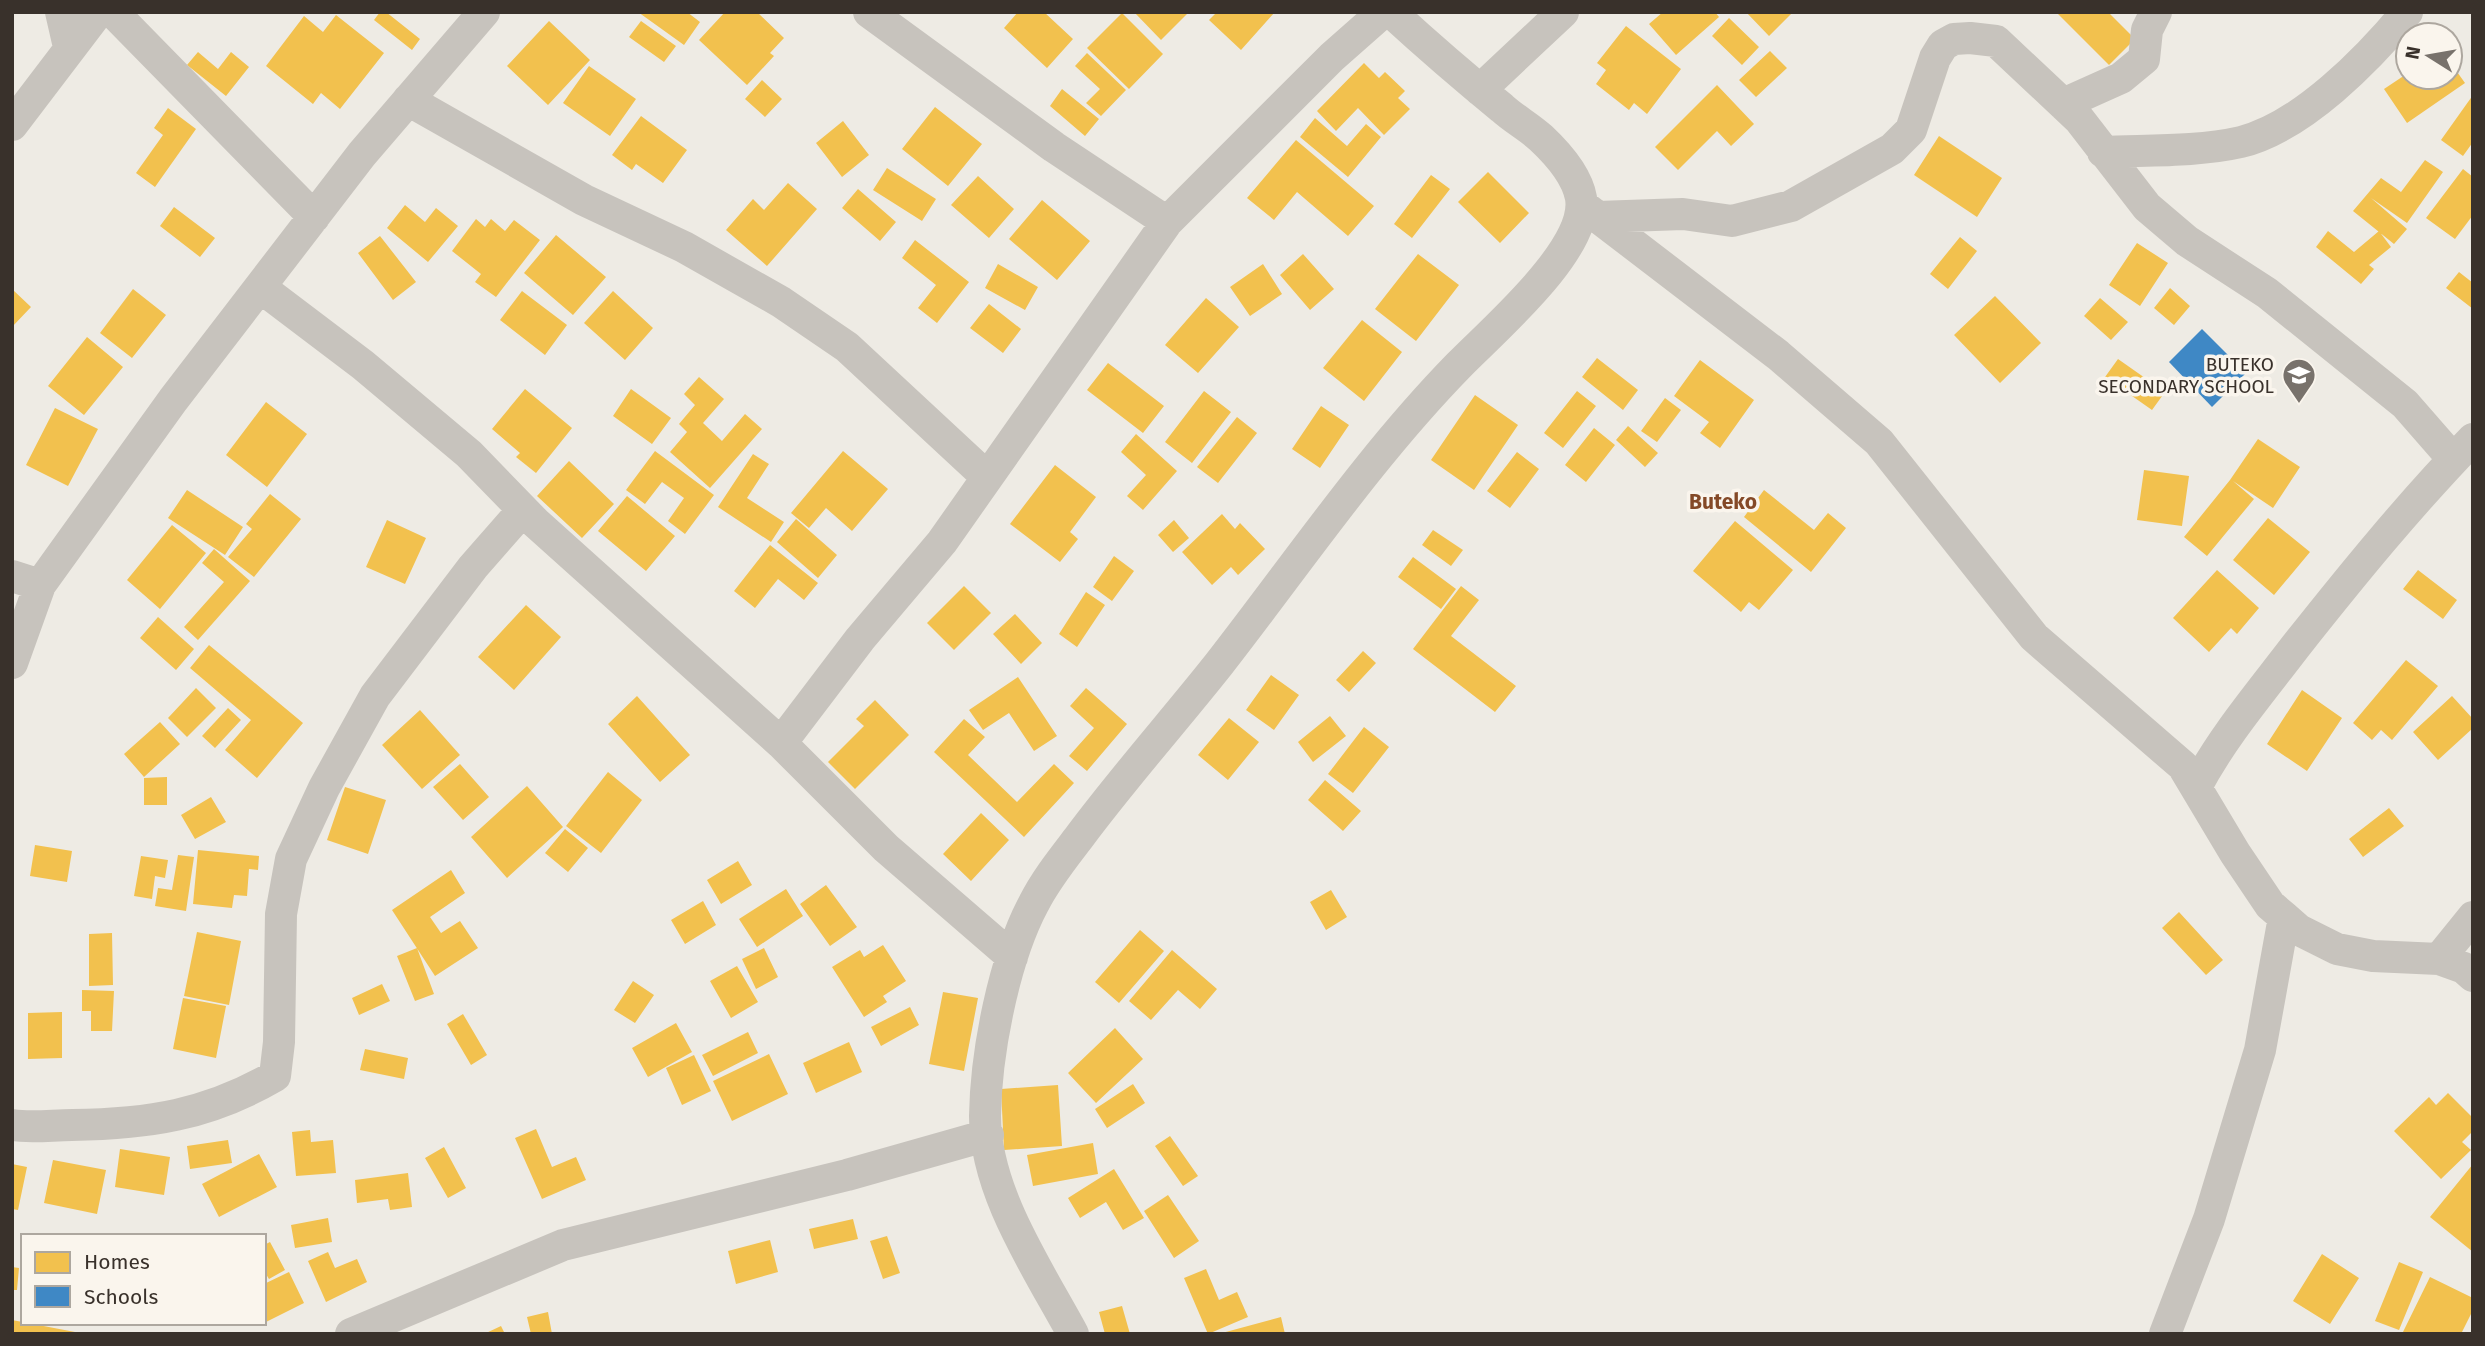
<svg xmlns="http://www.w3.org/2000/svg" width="2485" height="1346" font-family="'Fira Sans',sans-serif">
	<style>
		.homes { fill: #f2c14e }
		.schools { fill: #3f88c5 }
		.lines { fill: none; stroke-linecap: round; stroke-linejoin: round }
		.minor { stroke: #c7c3bd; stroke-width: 32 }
		.labels { text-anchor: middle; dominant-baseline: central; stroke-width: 7; stroke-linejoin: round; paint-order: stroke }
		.poi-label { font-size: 19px; fill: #39312b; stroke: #faf5ed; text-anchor: end }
		.neighbourhood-label { font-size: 21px; font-weight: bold; fill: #844927; stroke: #faf5ed }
	</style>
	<rect width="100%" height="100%" fill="#eeebe4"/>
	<!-- homes -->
	<path class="homes" d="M380 12H386L420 39 412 50 374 20Z
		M638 12H687L700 22 684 45Z
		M725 12H757L784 38 770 53 774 56 747 85 699 40Z
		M1018 12H1044L1073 39 1047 68 1004 28Z
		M1134 12H1189L1161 40Z
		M1217 12H1275L1241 50 1209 20Z
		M1663 12H1715L1719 17 1676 55 1649 24Z
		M1746 12H1793L1769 36Z
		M2056 12H2108L2135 39 2109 65Z
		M1122 13 1163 54 1129 89 1087 48Z
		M336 15 384 53 340 109 321 93 313 104 266 66 304 16 323 32Z
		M1729 18 1759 47 1742 65 1712 36Z
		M549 21 590 60 548 105 507 66Z
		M641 21 676 46 664 62 629 37Z
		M1626 26 1681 69 1647 114 1634 103 1629 110 1596 84 1606 70 1597 63Z
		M1770 51 1787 68 1756 97 1739 80Z
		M198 52 218 69 231 52 249 67 226 96 187 65Z
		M1087 53 1126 90 1101 116 1086 103 1100 89 1075 66Z
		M2450 62 2465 83 2407 123 2384 89 2408 73V77H2450Z
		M1364 63 1379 78 1385 72 1405 91 1398 98 1410 109 1384 135 1358 108 1336 131 1317 111Z
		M589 66 636 99 610 136 563 103Z
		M762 80 782 99 765 117 745 99Z
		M1717 85 1754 124 1731 146 1717 131 1678 170 1655 147Z
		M1062 89 1099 119 1085 136 1050 106Z
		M2473 95V142L2463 156 2441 140Z
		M935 107 982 144 948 186 902 149Z
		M168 108 196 129 155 187 136 173 163 135 154 128Z
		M641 116 687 150 663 183 636 164 632 170 612 155Z
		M1315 118 1347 146 1366 124 1381 137 1348 177 1300 137Z
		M843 121 869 155 842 177 816 143Z
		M1939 136 2002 178 1977 217 1914 175Z
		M1296 140 1374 206 1348 236 1297 192 1274 220 1247 198Z
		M2425 160 2443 172 2407 223 2371 198 2407 229 2394 244 2353 211 2381 178 2401 192Z
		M887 168 936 199 922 221 873 190Z
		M2463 169 2473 177V215L2455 239 2426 218Z
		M1488 172 1529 213 1500 243 1458 202Z
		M1431 175 1450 189 1412 238 1394 224Z
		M978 176 1014 209 989 238 951 205Z
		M788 183 817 209 767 266 726 230 753 199 764 210Z
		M858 189 896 222 880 241 842 208Z
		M1042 200 1090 241 1057 280 1009 239Z
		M405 205 425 222 436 208 458 226 428 262 387 228Z
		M174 207 215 238 200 257 160 226Z
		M476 219 485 227 491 219 505 231 514 220 540 240 496 297 475 282 481 274 452 251Z
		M2328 231 2354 252 2379 231 2391 247 2369 265 2374 269 2361 284 2316 247Z
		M556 235 606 277 573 315 524 273Z
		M380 236 416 282 393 300 358 253Z
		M1960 237 1977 251 1948 289 1930 274Z
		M915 240 969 282 937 323 918 308 936 285 902 258Z
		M2137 243 2168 263 2140 306 2109 285Z
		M1303 254 1334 289 1310 310 1280 275Z
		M1418 254 1459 285 1416 341 1375 309Z
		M998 264 1038 287 1025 310 985 288Z
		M1263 264 1282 294 1250 316 1230 287Z
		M2459 272 2473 283V309L2446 288Z
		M2170 288 2190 306 2174 325 2154 308Z
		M12 289 31 307 12 327Z
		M133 289 166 315 132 358 100 333Z
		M522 291 567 325 545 355 500 320Z
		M613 291 653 328 625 360 584 323Z
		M1995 296 2041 343 2000 383 1954 335Z
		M1206 298 1239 327 1198 373 1165 345Z
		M2100 298 2128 322 2111 340 2084 316Z
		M989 304 1021 329 1003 353 970 328Z
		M1362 320 1402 352 1364 401 1323 368Z
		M87 337 123 367 84 415 48 386Z
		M1597 358 1638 390 1623 410 1582 377Z
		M2118 359 2165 392 2152 410 2105 377Z
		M1700 360 1754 400 1720 448 1700 433 1709 422 1674 396Z
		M1108 363 1164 406 1143 433 1087 390Z
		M699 377 724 399 703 423 722 441 745 414 762 429 710 488 670 452 687 432 679 424 695 405 684 394Z
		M525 389 572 428 536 473 516 457 520 453 492 429Z
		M631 389 671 418 652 444 613 416Z
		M1204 391 1231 412 1192 463 1165 442Z
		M1577 391 1596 406 1563 448 1544 433Z
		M1475 395 1518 425 1474 490 1431 460Z
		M1665 398 1681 410 1657 442 1641 431Z
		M266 402 307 434 267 487 226 455Z
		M1321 406 1349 425 1320 468 1292 449Z
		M55 408 98 429 68 486 26 465Z
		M1237 417 1257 433 1218 483 1197 467Z
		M1628 426 1658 453 1645 467 1616 440Z
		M1594 428 1615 445 1586 482 1565 465Z
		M1136 434 1177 471 1143 510 1127 496 1146 475 1121 452Z
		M2258 439 2300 467 2273 508 2233 481 2254 499 2207 556 2184 537 2230 480Z
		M655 451 714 495 685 534 668 521 684 498 662 482 645 504 626 490Z
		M843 451 888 489 852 531 826 508 809 528 791 513Z
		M1517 452 1539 469 1510 508 1487 491Z
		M753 454 769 464 747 498 784 522 771 542 718 507Z
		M569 461 614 504 582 538 537 496Z
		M1055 465 1096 497 1070 532 1078 539 1060 562 1010 524Z
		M2144 470 2189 476 2182 526 2137 520Z
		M187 490 243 527 225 555 168 518Z
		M1764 490 1814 530 1828 513 1846 528 1811 572 1744 517Z
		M270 494 301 519 254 577 228 557 252 529 246 524Z
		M627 496 675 536 646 571 598 531Z
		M1222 514 1235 529 1240 523 1265 549 1238 575 1231 567 1212 585 1182 552Z
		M2268 518 2310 552 2274 595 2233 560Z
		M796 519 837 555 818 578 777 542Z
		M387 520 426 538 405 584 366 567Z
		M1174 520 1189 538 1173 552 1158 535Z
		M1735 521 1793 570 1759 610 1749 602 1741 612 1693 571Z
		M172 525 206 553 160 609 127 580Z
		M1433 530 1463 550 1451 566 1422 545Z
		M770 545 818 583 804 600 778 579 755 608 734 591Z
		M214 549 250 581 198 640 184 627 224 582 202 563Z
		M1114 556 1134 571 1112 601 1093 587Z
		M1413 557 1456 589 1441 609 1398 577Z
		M2217 570 2259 608 2237 634 2231 628 2209 652 2173 618Z
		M2418 570 2457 600 2443 619 2403 589Z
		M964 586 991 613 954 650 927 623Z
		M1461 586 1479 600 1451 636 1516 686 1495 712 1413 649Z
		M1086 592 1105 605 1077 647 1059 634Z
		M526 605 561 637 514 690 478 657Z
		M1015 614 1042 643 1021 664 993 634Z
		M158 617 194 649 176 670 140 638Z
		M209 645 303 723 257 778 225 750 251 720 190 668Z
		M1363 651 1376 663 1349 692 1336 680Z
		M2406 660 2438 686 2392 740 2381 730 2372 740 2353 723Z
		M1271 675 1299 695 1274 730 1246 710Z
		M1018 677 1057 736 1034 751 1009 713 983 730 969 710Z
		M196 688 216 708 187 737 168 718Z
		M1086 688 1127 724 1087 771 1069 756 1094 728 1070 706Z
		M2302 690 2342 718 2307 771 2267 744Z
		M637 696 690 755 660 782 608 724Z
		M2452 696 2473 719V728L2438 760 2413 732Z
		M875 700 909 735 855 789 828 762 864 726 856 719Z
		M228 708 241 720 215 748 202 736Z
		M420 710 460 755 422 789 382 745Z
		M1330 716 1346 736 1313 762 1298 742Z
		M1229 718 1259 742 1228 780 1198 755Z
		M964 719 985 737 968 755 1017 802 1054 764 1074 783 1024 837 934 752Z
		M160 722 180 744 144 777 124 754Z
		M1364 727 1389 747 1353 793 1328 774Z
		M460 764 489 797 463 820 433 787Z
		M608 772 642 800 601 853 566 826Z
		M167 777V805H144V778Z
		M1325 780 1361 811 1343 831 1308 800Z
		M527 786 563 827 507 878 471 837Z
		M345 787 386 800 368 854 327 840Z
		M211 797 226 822 195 839 181 815Z
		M2389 808 2404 826 2363 857 2349 839Z
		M981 813 1009 840 971 881 943 854Z
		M565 829 588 848 568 872 545 853Z
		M35 845 72 851 67 882 30 876Z
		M198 850 259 856 258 870 249 869 247 896 234 895 232 908 193 904Z
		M178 855 194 857 186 911 155 906 158 888 172 890Z
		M141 856 168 860 165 878 155 876 152 899 134 896Z
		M738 861 752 885 721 904 707 880Z
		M451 870 465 893 430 917 441 933 460 921 478 948 435 976 392 910Z
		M826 885 857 927 830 946 800 904Z
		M786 889 803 916 757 947 739 919Z
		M1331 890 1347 917 1326 930 1310 902Z
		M703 901 716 925 685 944 671 920Z
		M2179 912 2223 960 2206 975 2162 928Z
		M1140 930 1164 951 1119 1003 1095 982Z
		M197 932 241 941 229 1005 184 996Z
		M112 933 113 985 89 986V934Z
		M883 945 906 981 883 996 887 1002 864 1017 832 967 860 950 864 957Z
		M417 948 434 994 415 1001 397 956Z
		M764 948 778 977 756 989 742 959Z
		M1172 950 1217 989 1200 1009 1178 990 1151 1020 1129 1001Z
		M737 966 758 1002 731 1018 710 981Z
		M633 981 654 995 635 1023 614 1010Z
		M382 984 390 1001 359 1015 352 998Z
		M82 990 114 991 112 1031H91V1011H82Z
		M943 992 978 998 964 1071 929 1064Z
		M183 998 226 1006 216 1058 173 1049Z
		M910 1007 919 1025 881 1046 871 1027Z
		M62 1012V1058L28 1059V1013Z
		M463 1014 487 1055 471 1065 447 1024Z
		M676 1023 692 1052 648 1077 632 1048Z
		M1115 1028 1143 1059 1096 1103 1068 1073Z
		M748 1032 758 1053 713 1076 702 1055Z
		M849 1042 862 1072 816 1093 803 1063Z
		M365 1049 408 1058 404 1079 360 1070Z
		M769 1054 788 1094 732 1121 713 1081Z
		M694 1055 711 1091 682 1105 666 1068Z
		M1133 1084 1145 1103 1107 1128 1095 1109Z
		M1058 1085 1062 1146 1004 1150 1001 1089Z
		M2448 1093 2473 1118V1131L2462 1142 2471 1150 2441 1179 2394 1131 2429 1097 2436 1105Z
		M536 1129 552 1167 576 1157 586 1180 542 1199 515 1138Z
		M310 1130 311 1142 333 1140 336 1173 296 1176 292 1132Z
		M1170 1136 1198 1176 1183 1186 1155 1146Z
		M228 1140 232 1163 190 1169 187 1146Z
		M1093 1143 1098 1174 1033 1186 1027 1155Z
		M444 1147 466 1188 448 1198 425 1158Z
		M120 1149 170 1157 164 1195 115 1187Z
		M259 1154 277 1187 219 1217 202 1184Z
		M53 1160 106 1170 97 1214 44 1203Z
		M12 1164 27 1167 18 1210 12 1209Z
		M2473 1164 2472 1216 2473 1252 2430 1217Z
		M1114 1169 1144 1218 1123 1230 1106 1202 1080 1218 1068 1198Z
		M408 1173 412 1207 390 1210 388 1199 357 1203 355 1180Z
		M1168 1195 1199 1241 1174 1258 1144 1211Z
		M328 1218 332 1242 295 1248 291 1225Z
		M853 1219 858 1239 814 1249 809 1229Z
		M887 1236 900 1273 883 1279 870 1241Z
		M770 1240 778 1272 736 1284 728 1251Z
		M270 1242 285 1270 269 1279 264 1271V1245Z
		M328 1252 335 1268 357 1259 367 1282 326 1302 308 1261Z
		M2322 1254 2359 1278 2330 1324 2293 1301Z
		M2399 1262 2423 1272 2399 1330 2375 1321Z
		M12 1267 19 1268 17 1290H12Z
		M1206 1269 1219 1300 1237 1292 1248 1317 1208 1334 1184 1278Z
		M289 1272 304 1303 264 1323V1284Z
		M2430 1277 2473 1298V1310L2461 1334H2402Z
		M1122 1306 1130 1334H1105L1099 1312Z
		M548 1312 552 1334H531L527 1317Z
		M1281 1317 1285 1334H1222V1333Z
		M12 1320 75 1332V1334H12Z
		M501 1326 505 1334H484Z"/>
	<!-- schools -->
	<path class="schools" d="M2202 329 2246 373 2212 407 2169 362Z"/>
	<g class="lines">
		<!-- minor -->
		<path class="minor" d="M61 12 69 47
			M113 12 314 217
			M869 12 1054 147 1167 222
			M1480 90 1563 12
			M408 100 584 200 684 247 781 302 847 347 987 477
			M2063 104 2121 78 2144 59 2147 30 2156 12
			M12 125 98 12
			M2103 152C2148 150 2197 152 2241 142 2302 127 2368 59 2407 12
			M1582 205 1778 355 1879 442 2034 637 2183 766 2235 853 2270 905 2284 917 2299 930 2337 949 2373 956 2439 959 2464 968 2473 976
			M1598 217 1683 214 1732 221 1791 206 1892 149 1911 130 1935 58 1943 45 1954 39 1970 38 1996 41 2079 119 2147 207 2187 241 2267 293 2405 404 2453 459
			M260 287 363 365 469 454 536 523 781 743 886 848 1012 957
			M12 576 40 585
			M12 663 40 585 173 400 362 154 484 12
			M781 743 860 639 942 542 1167 222 1332 57 1383 12
			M2196 787C2223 736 2260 693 2295 647 2352 575 2409 505 2473 439
			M2439 959 2473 917
			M12 1125C31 1128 53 1125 72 1125 148 1124 208 1115 275 1076L279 1042 281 914 291 859 324 788 375 696 473 567 523 510
			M351 1334 563 1245 847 1175 988 1135
			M1073 1334C1038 1269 985 1192 985 1116 986 1052 1004 959 1034 903 1046 879 1064 857 1080 836 1124 777 1173 722 1219 664 1297 564 1370 456 1459 365 1492 331 1589 249 1581 198 1577 176 1557 153 1541 138 1529 127 1514 119 1502 108 1464 77 1427 45 1391 12
			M2165 1334 2209 1219 2260 1050 2284 917"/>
	</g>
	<!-- icons -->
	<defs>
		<symbol id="school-pin" viewBox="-11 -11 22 30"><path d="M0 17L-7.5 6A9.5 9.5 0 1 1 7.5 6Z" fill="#78726c" stroke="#faf5ed"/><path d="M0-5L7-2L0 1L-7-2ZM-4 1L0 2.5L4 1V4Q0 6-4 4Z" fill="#fff"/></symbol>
	</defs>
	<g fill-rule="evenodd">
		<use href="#school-pin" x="2280" y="356" width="38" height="52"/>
	</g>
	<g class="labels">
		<!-- poi labels -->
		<g class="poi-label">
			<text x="2274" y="364">BUTEKO<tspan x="2274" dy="22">SECONDARY SCHOOL</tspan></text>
		</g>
		<!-- neighbourhood labels -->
		<g class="neighbourhood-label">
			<text x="1723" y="502">Buteko</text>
		</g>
	</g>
	<!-- border -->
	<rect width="2485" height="1346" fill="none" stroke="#39312b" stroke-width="28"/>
	<!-- legend -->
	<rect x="21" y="1234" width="245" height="91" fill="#faf5ed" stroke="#ada79f" stroke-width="2"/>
	<rect x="35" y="1252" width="35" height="21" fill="#f2c14e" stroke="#ada79f" stroke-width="2"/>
	<text x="84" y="1269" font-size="21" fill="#39312b">Homes</text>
	<rect x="35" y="1286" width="35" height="21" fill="#3f88c5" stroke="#ada79f" stroke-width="2"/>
	<text x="84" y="1304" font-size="21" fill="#39312b">Schools</text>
	<!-- north arrow -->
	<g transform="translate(2429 56) rotate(281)"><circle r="33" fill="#faf5ed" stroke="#ada79f" stroke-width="2"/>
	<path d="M0-5L12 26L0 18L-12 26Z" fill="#78726c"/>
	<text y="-10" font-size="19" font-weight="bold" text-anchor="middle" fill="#39312b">N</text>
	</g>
</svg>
